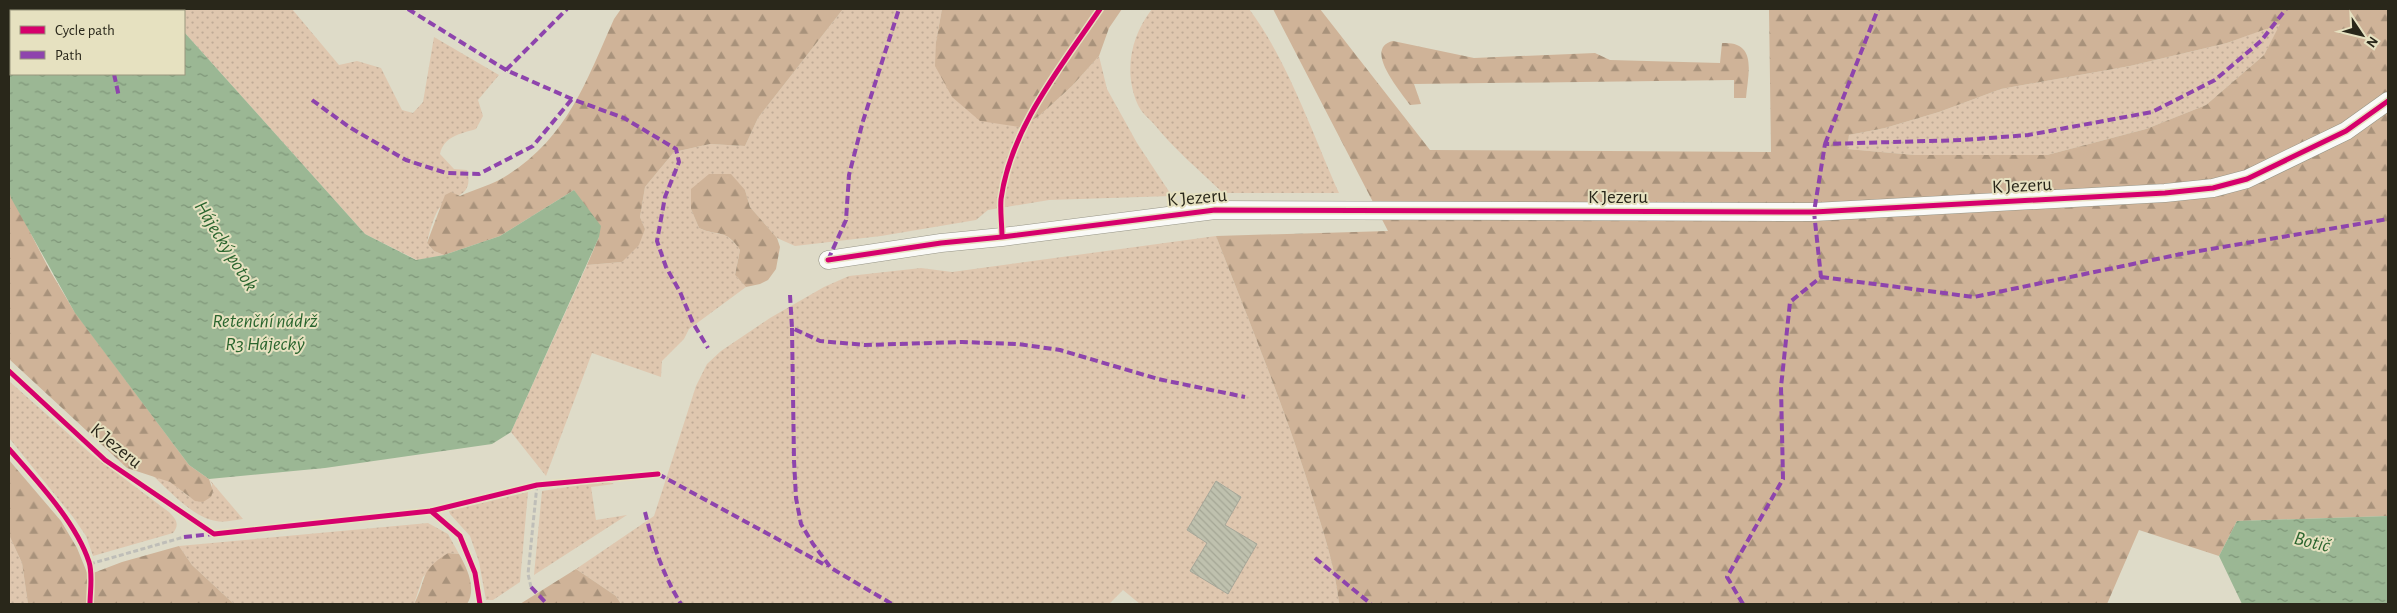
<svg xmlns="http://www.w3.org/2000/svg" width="2397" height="613" font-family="'Alegreya Sans',sans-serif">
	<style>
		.grass { fill: url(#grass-dots); fill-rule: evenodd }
		.forest { fill: url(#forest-firs); fill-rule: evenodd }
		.water { fill: url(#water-ripples) }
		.building { fill: url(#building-back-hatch); stroke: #a6a698 }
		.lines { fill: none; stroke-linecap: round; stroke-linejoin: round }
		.lane-casing { stroke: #969587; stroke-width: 19 }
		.path { stroke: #bfbeb8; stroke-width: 3; stroke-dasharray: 5 2.5; stroke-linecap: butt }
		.lane { stroke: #fafaf7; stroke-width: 18 }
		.quiet { stroke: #8e44ad; stroke-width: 4; stroke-dasharray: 8 4; stroke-linecap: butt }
		.cycleway-casing { stroke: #e6e1c0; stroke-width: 8 }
		.cycleway { stroke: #d6006c; stroke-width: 5 }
		.labels { text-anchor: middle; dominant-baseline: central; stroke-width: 4; stroke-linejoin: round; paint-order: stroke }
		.street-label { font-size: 19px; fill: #29271a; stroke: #e6e1c0 }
		.water-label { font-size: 20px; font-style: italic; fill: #2a652e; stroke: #e6e1c0 }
	</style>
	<defs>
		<pattern id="grass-dots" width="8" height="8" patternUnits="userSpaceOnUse" patternTransform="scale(1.25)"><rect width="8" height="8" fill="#dfc7af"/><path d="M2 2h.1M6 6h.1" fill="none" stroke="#bfab96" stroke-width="1.8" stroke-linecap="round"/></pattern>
		<pattern id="forest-firs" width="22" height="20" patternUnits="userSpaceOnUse" patternTransform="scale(1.25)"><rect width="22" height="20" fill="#cfb398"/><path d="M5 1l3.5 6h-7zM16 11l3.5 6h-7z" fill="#a8927b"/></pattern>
		<pattern id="water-ripples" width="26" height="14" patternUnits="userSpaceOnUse" patternTransform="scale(1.25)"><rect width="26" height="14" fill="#9bb794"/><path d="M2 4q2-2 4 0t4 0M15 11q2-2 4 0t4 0" fill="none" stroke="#7e9578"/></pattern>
		<pattern id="building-back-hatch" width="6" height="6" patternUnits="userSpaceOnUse" patternTransform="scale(1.25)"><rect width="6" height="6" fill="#bfc1ae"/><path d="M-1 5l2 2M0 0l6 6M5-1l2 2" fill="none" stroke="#a4a695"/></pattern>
	</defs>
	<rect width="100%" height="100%" fill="#dedbc8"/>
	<!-- grass -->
	<path class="grass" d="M146 9H292L339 65 357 61 381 68 402 110 413 113 423 102 434 37 499 75 478 100 483 116 476 129C460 134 444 136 440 154L454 169 467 170C475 200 449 194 438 210 433 219 429 233 427 243L434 251 444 255 417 260 365 234 184 32V11H150Z
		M843 9H942L936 42 1039 116 1072 86 1099 56 1107 89 1137 143 1172 196 1049 200 988 210 976 220 881 236 795 246 777 238 750 207 745 190 691 189V209L699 228C720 238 723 227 740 250L735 275 746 287 689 329 684 339 662 361 661 377 592 353 546 476 511 432 587 265 622 262 645 229 640 217 645 187 674 152 710 144 745 146 758 118Z
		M1152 9H1249C1287 59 1313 135 1339 193H1223C1199 170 1174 149 1153 123 1148 118 1141 112 1138 105 1123 72 1131 36 1152 9Z
		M2281 23 2264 55 2206 105 2146 129 2047 155H1915L1847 149 1849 135 1885 128 1939 112 2001 89 2130 66 2227 43Z
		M1216 236C1248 319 1282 401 1309 486 1321 525 1335 564 1339 604H1140L1123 590 1109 604H621L616 596 576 569 654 516 696 386 707 364 721 351 770 318 824 287 849 276 921 268 952 272ZM1217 481 1241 497 1225 525 1257 544 1228 593 1190 571 1207 543 1187 530Z
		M9 381 90 453 169 512C176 519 180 524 173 533L93 556 86 536 73 517 9 438Z
		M152 475C159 478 166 479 172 483 186 493 194 507 211 497L212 484 209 479 243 519C235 520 224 523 216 521 192 517 170 491 152 475Z
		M606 481 614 484 591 487 596 520 627 515 534 575 542 491Z
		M528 492 520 582 493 600H486L479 562 470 536 450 514 449 511Z
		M428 523 448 534 459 554 448 553 423 577 414 604H234L192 565 179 546Z
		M9 535 22 563 28 604H9Z"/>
	<!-- forest -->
	<path class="forest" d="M621 9H843L758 118 745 146 710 144 674 152 645 187 640 217 645 229 639 245 622 262 587 265 599 237 574 190 500 236 444 255 434 251 427 243 445 195 451 192 460 196C475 189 492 185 506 176 567 138 586 82 614 19Z
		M942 9H1122L1109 28 1099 56 1072 86 1039 116 1020 127 980 121 952 97 935 66 936 42Z
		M1273 9H1320L1430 150 1771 152 1769 9H2388V516L2237 521 2219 556 2139 530 2107 604H1339C1335 564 1321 525 1309 486 1282 401 1248 319 1216 236L1388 231ZM2280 24 2264 55 2206 105 2146 129 2047 155H1915L1847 149 1849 135 1885 128 1939 112 2001 89 2130 66 2227 43Z
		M1393 41 1474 58 1595 53 1610 60 1720 63 1722 43C1758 41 1748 73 1746 98H1734V80L1414 84 1421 104 1410 105C1402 93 1362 48 1393 41Z
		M709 174H731L745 190 750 207 777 238 780 247 776 269 768 280 760 284 746 287 735 275 740 250C725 228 719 237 699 228L691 209V189Z
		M9 191 49 269 74 311 189 465 209 479 213 491 211 497 203 502 195 501 170 482 127 468 9 359Z
		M9 460 61 521 77 548 88 575 122 562 179 546 192 565 234 604H28L22 563 9 535Z
		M448 553 459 554C467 568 477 589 467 604H414C428 577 418 572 448 553Z
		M576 569 616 596 621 604H520Z"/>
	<!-- water -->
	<path class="water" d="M9 9H146L150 11H11V74H184V32L365 234 416 260 444 255 500 236 574 190 601 226 599 237 511 432 492 444 325 468 209 479 189 465 75 313 11 198 9 191Z
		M2388 516V604H2242L2219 556 2237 521Z"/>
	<!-- building -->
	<path class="building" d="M1216 481 1241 497 1225 525 1257 544 1228 594 1190 571 1207 543 1187 530Z"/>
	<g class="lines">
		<defs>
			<path id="lane" d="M828 260 941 243 1002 237 1215 210 1814 212 2165 193 2213 188 2247 179 2346 131 2388 101"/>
		</defs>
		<!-- lane casing -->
		<use href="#lane" class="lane-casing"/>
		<!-- path -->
		<path class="path" d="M431 511 537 485 658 474
			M90 564 184 537
			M531 587 528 574 537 485"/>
		<!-- lane -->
		<use href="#lane" class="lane"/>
		<!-- quiet -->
		<path class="quiet" d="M408 9 506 70 572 99 624 118 676 149 679 162 665 197 657 241 666 267 680 292 693 323 708 348
			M110 11V9
			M506 70 567 9
			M114 74 119 97
			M312 100 349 127 406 160 446 173 479 174 533 146 572 99
			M1825 144 1878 9
			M828 260 846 220 849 175 863 121 899 9
			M1821 277 1974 297 2181 254 2388 219
			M790 295 792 328 820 341 865 345 962 342 1018 344 1060 350 1158 379 1245 397
			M792 328 794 460 796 498 801 524 813 544 831 568 892 604
			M658 474 827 566
			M645 512C653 545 663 575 681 604
			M184 537 212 534
			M1315 558 1371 604
			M531 587 547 604
			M1743 604 1727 577 1783 479 1781 387 1790 302 1821 277 1814 212 1825 144 1963 140 2028 135 2152 112 2215 80 2261 41 2286 9"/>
		<defs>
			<path id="cycleway" d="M1002 237C1002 225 1000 211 1001 199 1011 127 1061 67 1100 9
				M828 260 941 243 1002 237 1215 210 1814 212 2165 193 2213 188 2247 179 2346 131 2388 101
				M9 371 105 460 214 534 431 511 537 485 658 474
				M9 449C37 481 76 522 89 562 93 574 90 592 90 604
				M431 511 460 536 475 573 480 604"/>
		</defs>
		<!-- cycleway casing -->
		<use href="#cycleway" class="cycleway-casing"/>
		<!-- cycleway -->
		<use href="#cycleway" class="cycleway"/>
	</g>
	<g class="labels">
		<!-- street labels -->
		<g class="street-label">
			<text transform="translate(2022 186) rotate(-3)">K Jezeru</text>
			<text x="1618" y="197">K Jezeru</text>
			<text transform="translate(1197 198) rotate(-5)">K Jezeru</text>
			<text transform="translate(116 446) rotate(39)">K Jezeru</text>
		</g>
		<!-- water labels -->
		<g class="water-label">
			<text transform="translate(226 246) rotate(58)">Hájecký potok</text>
			<text x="265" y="321">Retenční nádrž<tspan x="265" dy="23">R3 Hájecký</tspan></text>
			<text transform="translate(2312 542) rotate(14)">Botič</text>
		</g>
	</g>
	<!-- border -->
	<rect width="2397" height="613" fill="none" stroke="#29271a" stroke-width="20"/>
	<!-- legend -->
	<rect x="10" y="10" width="175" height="65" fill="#e6e1c0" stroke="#9a977e"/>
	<rect x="20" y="26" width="25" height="8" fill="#d6006c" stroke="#9a977e"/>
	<text x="55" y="35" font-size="15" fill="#29271a">Cycle path</text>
	<rect x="20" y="51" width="25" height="8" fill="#8e44ad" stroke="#9a977e"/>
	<text x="55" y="60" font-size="15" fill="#29271a">Path</text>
	<!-- north arrow -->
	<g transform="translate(2362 35) rotate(125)" stroke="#e6e1c0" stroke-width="4" paint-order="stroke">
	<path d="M0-4L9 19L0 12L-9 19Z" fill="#29271a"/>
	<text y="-8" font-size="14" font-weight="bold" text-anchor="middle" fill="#29271a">N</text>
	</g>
</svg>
